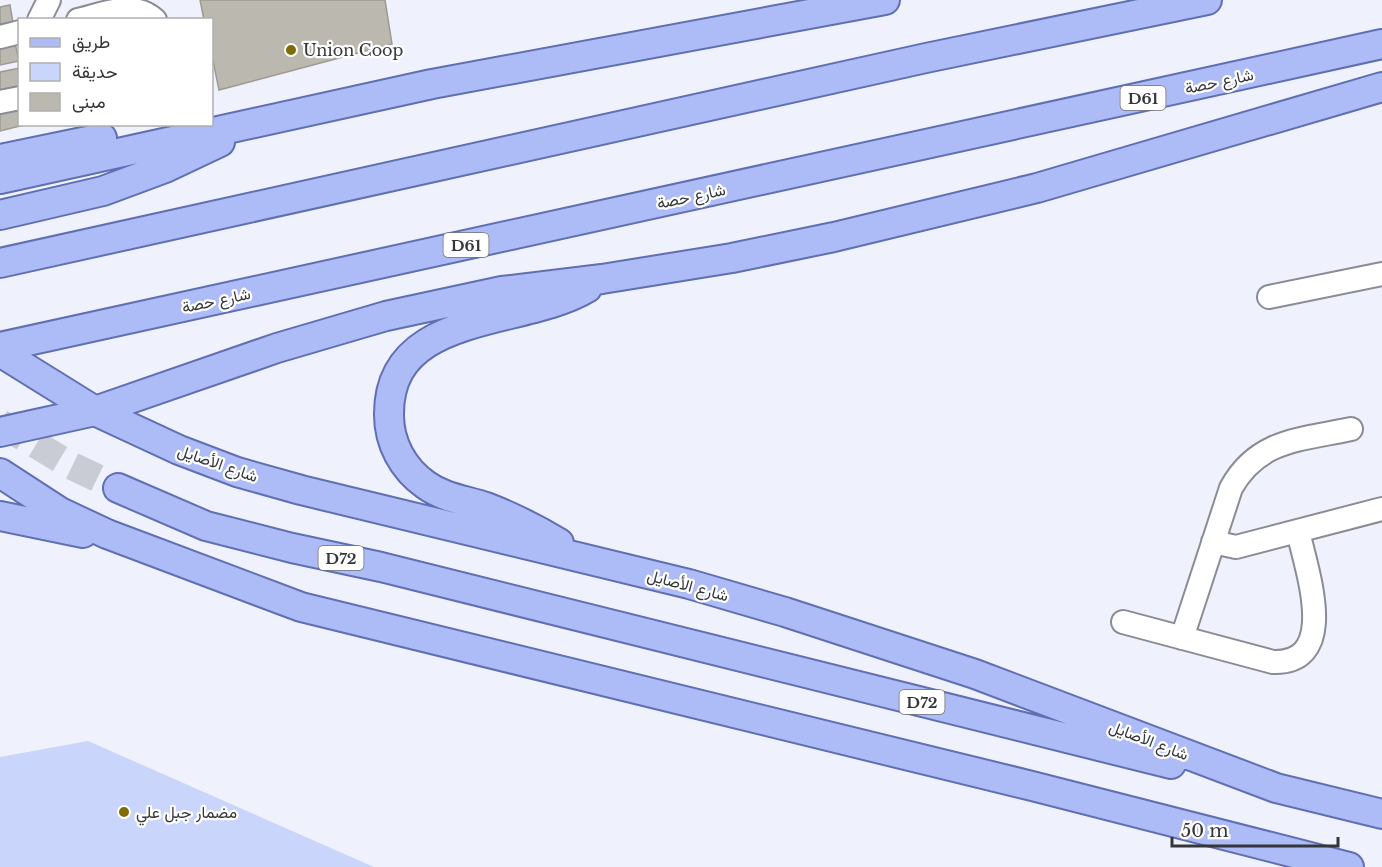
<svg xmlns="http://www.w3.org/2000/svg" width="1382" height="867" font-family="'Libre Baskerville',Vazirmatn,serif">
	<style>
		.green { fill: #c9d5fa }
		.building { fill: #bab8af; stroke: #9c9a91; stroke-width: 1.5 }
		.lines { fill: none; stroke-linecap: round; stroke-linejoin: round }
		.major-tunnel { stroke: #caccd5; stroke-width: 28; stroke-dasharray: 28 14; stroke-linecap: butt }
		.minor-casing { stroke: #898c95; stroke-width: 26 }
		.major-casing { stroke: #5f6fb1; stroke-width: 32 }
		.minor { stroke: #fff; stroke-width: 22 }
		.major { stroke: #adbbf7; stroke-width: 28 }
		.poi-dot { fill: #7f6c07; stroke: #fff; stroke-width: 2 }
		.labels { text-anchor: middle; dominant-baseline: central; stroke-width: 4.5; stroke-linejoin: round; paint-order: stroke }
		.shield { fill: #fff; stroke: #727275; stroke-width: 1.5 }
		.shield-label { font-size: 15px; font-weight: bold; fill: #35363a }
		.poi-label { font-size: 16px; fill: #35363a; stroke: #fff; text-anchor: start }
		.street-label { font-size: 16px; fill: #35363a; stroke: #fff }
	</style>
	<rect width="100%" height="100%" fill="#eff2fc"/>
	<!-- green -->
	<path class="green" d="M88 741 374 867H0V757Z"/>
	<!-- building -->
	<path class="building" d="M200 0H385L392 44 219 90 212 56V20H204Z
		M10 5 13 23 0 26V7Z
		M15 43 19 61 0 65V46Z
		M20 68V86L0 90V72Z
		M20 106V124H28L0 131V111Z"/>
	<g class="lines">
		<!-- major-tunnel -->
		<path class="major-tunnel" d="M0 423 70 465 118 488"/>
		<defs>
			<path id="minor" d="M39 20 49 0
				M78 20C103 14 134 0 155 20
				M0 37 20 32
				M0 102 20 98
				M1269 297 1382 274
				M1213 542 1236 547 1382 509
				M1123 622 1273 662C1341 664 1306 569 1298 531
				M1182 638 1231 488C1258 439 1301 440 1351 429"/>
			<path id="major" d="M0 159 102 138
				M0 179 432 84 885 0
				M0 215 103 191 165 168 220 142
				M0 263 926 58 1207 0
				M0 347 1382 44
				M0 352 95 411 179 450 237 472 301 490 689 584 785 612 975 674 1276 788 1382 814
				M0 432 95 411 277 348 386 316 502 291 602 279 732 258 834 237 1037 188 1382 87
				M0 473 60 512 107 534 301 607 1032 786 1349 867
				M118 488 206 526 292 548 381 567 1171 764
				M0 516 83 533
				M559 543C536 529 512 517 486 507 465 500 444 498 426 485 403 469 389 443 389 415 388 310 522 327 587 288"/>
		</defs>
		<!-- minor casing -->
		<use href="#minor" class="minor-casing"/>
		<!-- major casing -->
		<use href="#major" class="major-casing"/>
		<!-- minor -->
		<use href="#minor" class="minor"/>
		<!-- major -->
		<use href="#major" class="major"/>
	</g>
	<!-- markers -->
	<g class="poi-dot">
		<circle cx="291" cy="50" r="6"/>
		<circle cx="124" cy="812" r="6"/>
	</g>
	<g class="labels">
		<!-- shield labels -->
		<g class="shield">
			<rect x="1120.5" y="86" width="45" height="24" rx="4.5"/>
			<rect x="443.5" y="233" width="45" height="24" rx="4.5"/>
			<rect x="318.5" y="546" width="45" height="24" rx="4.5"/>
			<rect x="899.5" y="690" width="45" height="24" rx="4.5"/>
		</g>
		<g class="shield-label">
			<text x="1143" y="98">D61</text>
			<text x="466" y="245">D61</text>
			<text x="341" y="558">D72</text>
			<text x="922" y="702">D72</text>
		</g>
		<!-- poi labels -->
		<g class="poi-label">
			<text x="303" y="50">Union Coop</text>
			<text x="136" y="812">مضمار جبل علي</text>
		</g>
		<!-- street labels -->
		<g class="street-label">
			<text transform="translate(1219 81) rotate(-12)">شارع حصة</text>
			<text transform="translate(691 196) rotate(-12)">شارع حصة</text>
			<text transform="translate(216 300) rotate(-12)">شارع حصة</text>
			<text transform="translate(218 463) rotate(19)">شارع الأصايل</text>
			<text transform="translate(688 585) rotate(15)">شارع الأصايل</text>
			<text transform="translate(1149 740) rotate(21)">شارع الأصايل</text>
		</g>
	</g>
	<!-- legend -->
	<rect x="18" y="18" width="195" height="108" fill="#ffffff" stroke="#aeafb0" stroke-width="1.5"/>
	<rect x="30" y="38" width="30" height="9" fill="#adbbf7" stroke="#aeafb0" stroke-width="1.5"/>
	<text x="72" y="48" font-size="18" fill="#35363a">طريق</text>
	<rect x="30" y="63" width="30" height="18" fill="#c9d5fa" stroke="#aeafb0" stroke-width="1.5"/>
	<text x="72" y="78" font-size="18" fill="#35363a">حديقة</text>
	<rect x="30" y="93" width="30" height="18" fill="#bab8af" stroke="#aeafb0" stroke-width="1.5"/>
	<text x="72" y="108" font-size="18" fill="#35363a">مبنى</text>
	<!-- scale -->
	<path d="M1172 837v9h166v-9" fill="none" stroke="#35363a" stroke-width="3"/>
	<text x="1181" y="837" font-size="18" fill="#35363a" stroke="#ffffff" stroke-width="4.5" paint-order="stroke">50 m</text>
</svg>
